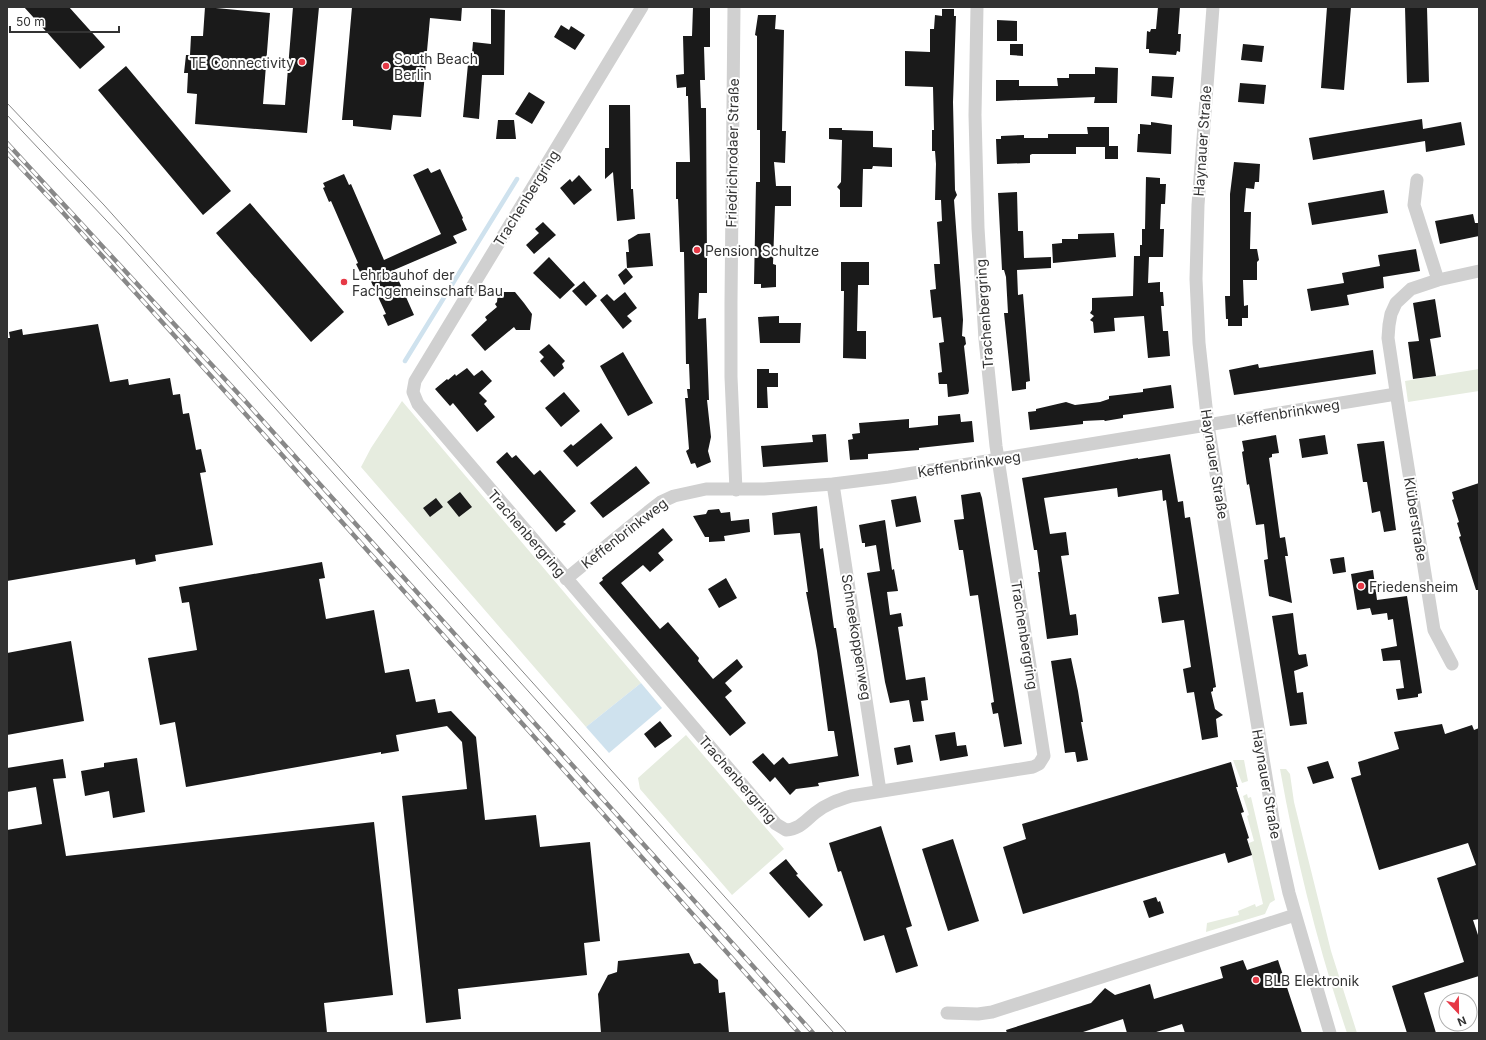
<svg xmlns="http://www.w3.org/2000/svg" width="1486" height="1040" font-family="Inter,sans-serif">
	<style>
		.green { fill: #e6ecdf }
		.water { fill: #cfe2ee }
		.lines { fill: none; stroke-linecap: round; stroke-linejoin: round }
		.stream { stroke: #cfe2ee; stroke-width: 4.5 }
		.building { fill: #1a1a1a }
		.minor { stroke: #d0d0d0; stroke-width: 13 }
		.tram { stroke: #888; stroke-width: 1 }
		.rail-casing { stroke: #888; stroke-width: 4.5 }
		.rail { stroke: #fff; stroke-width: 3; stroke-dasharray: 9; stroke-linecap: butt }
		.poi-dot { fill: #e63946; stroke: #fff; stroke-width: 1.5 }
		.labels { text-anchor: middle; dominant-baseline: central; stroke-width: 4; stroke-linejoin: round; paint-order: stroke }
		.poi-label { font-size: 14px; fill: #333; stroke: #fff; text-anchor: start }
		.street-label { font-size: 14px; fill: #333; stroke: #fff }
	</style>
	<rect width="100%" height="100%" fill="#fff"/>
	<!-- green -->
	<path class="green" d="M1479 369V391L1408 402 1405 381Z
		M402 401 641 683 586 727 361 467 371 448Z
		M686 735 784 849 732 895 640 789 638 778Z
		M1233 760H1244L1248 781 1242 783Z
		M1280 769H1286L1290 774 1294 802 1331 951 1357 1033H1347C1318 947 1296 859 1280 769Z
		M1247 794 1248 798 1251 797 1275 900 1270 903 1265 914 1206 932 1207 923 1239 915 1238 911 1255 904 1256 907 1263 904 1249 843 1254 841 1247 816 1249 815 1243 796Z"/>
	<!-- water -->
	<path class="water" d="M641 683 662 708 609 753 586 727Z"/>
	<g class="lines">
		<!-- stream -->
		<path class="stream" d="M405 361 517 179"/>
	</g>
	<!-- building -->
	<path class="building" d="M24 7H69L105 47 80 69Z
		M205 7 270 13 263 104 285 105 293 7H319L307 133 195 124 197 94 187 93 188 73H184L186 55H190L191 36H203Z
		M352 7H462L461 21 430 18 421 117 393 115 391 130 353 126V120H342Z
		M693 7H710V47H704L705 80H700L701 108H706L707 260V293H699L698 319 706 318 709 400H707L711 437 708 451 711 462 697 468 695 463 691 464 686 451 689 449 685 398H688L687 389H690L689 364H686L684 252H680L678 199H676V162H690L688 96H686V87L677 88 676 75 684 74 683 36H692Z
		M1158 7H1180L1178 34H1181L1180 52 1177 51 1176 55 1149 53V49H1146L1147 31 1150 32 1151 29H1156Z
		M1327 7H1351L1344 90 1321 88Z
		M1405 7H1427L1429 82 1407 83Z
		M491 9 505 10 504 75H482L479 119 463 117 468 64 471 65 473 42 491 44Z
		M942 9H954V16H956L953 102 955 190 957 195 954 200 963 320 962 336 965 337 966 344 964 346 969 391 968 394 948 397 947 384H939L938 373 942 372 939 343 944 342 941 317 933 318 930 290 936 289 934 264H940L937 222 942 221 941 200H935L936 164 935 151H932V130H934L933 87 905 86V51L930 52V29H934L935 15 942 16Z
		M758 15H776L775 29 784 30 782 131H786L785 163 774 162 776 186H791V206H775L773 264 776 265V287L761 288V284H754L756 182H760V130H757V36L755 35Z
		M997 20 1017 21V41H997Z
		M561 25 569 30 571 26 585 35 575 50 554 37Z
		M1010 44H1023V56L1010 55Z
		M1243 44 1264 46 1262 62 1241 60Z
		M126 66 231 191 203 215 98 90Z
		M1095 67 1118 68 1117 103H1094L1095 97 996 101V80H1019V86H1058L1057 78H1069V74H1095Z
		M1152 76 1174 77 1172 98 1151 96Z
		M1240 83 1266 85 1264 104 1238 102Z
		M529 92 545 102 532 124 515 114Z
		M609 105H630L631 189H633L635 219 617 221 613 172 605 179V148H609Z
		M1422 119 1423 129 1461 122 1465 145 1426 152 1425 141 1313 160 1309 138Z
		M498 120H514L516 139H496Z
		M1151 122 1172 125 1171 154 1137 152 1138 134H1140V124L1151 125Z
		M1087 127H1109V146H1118V159H1105V147H1076V154H1032L1030 155V163L997 164 996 139H1001V136L1024 135V138H1048V134H1088Z
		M829 128H842V130L873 131V147L892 148V167L873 166 872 169H863L862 207H840V190L837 187 841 182 842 140 829 139Z
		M1234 162 1260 164 1259 182H1255L1254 189 1246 188 1244 212H1251L1250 249H1257L1259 260 1257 262V280H1243L1244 306 1248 305V318H1242V326H1228V319H1226L1225 296H1230V194Z
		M428 168 431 173 440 169 463 218 462 219 467 230 453 236 457 243 394 270 414 315 388 326 383 315 386 314 368 275 363 278 356 264 358 263 331 201 329 202 323 188 325 187 323 183 344 174 349 185 351 184 384 260 441 234 413 175Z
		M579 175 592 190 574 205 560 188 570 179 572 182Z
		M1146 177 1160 178V184H1166L1165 204H1161L1160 229H1164L1163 257H1141H1149L1148 283 1160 282V292H1163L1164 306H1161L1163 331H1168L1170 356 1148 358 1144 316 1114 318 1115 331 1094 333 1093 322 1090 320 1094 316 1090 313 1092 310V298L1133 296 1134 256H1140V245H1142V229H1145Z
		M1384 190 1388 213 1312 225 1308 203Z
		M1017 192 1018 231H1023L1024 258 1051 257V268L1017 270 1018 295 1023 294 1030 381 1026 382V389L1012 391 1004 313H1008L1006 277 1004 270H1002L998 193Z
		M250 203 344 312 311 342 216 233Z
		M1473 214 1475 223H1479V236L1440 244 1435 221Z
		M543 222 556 235 534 254 526 245 539 233 535 229Z
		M650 233 653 266 627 268 626 252H629L628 240 638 234Z
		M1114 233 1116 257 1053 263 1052 244 1062 243V239H1078V234Z
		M1416 249 1420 271 1383 277 1384 288 1347 295 1349 305 1311 311 1307 289 1344 283 1342 273 1380 266 1378 255Z
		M549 257 575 285 560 299 533 273Z
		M841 262H869V285H858L857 331H866V359L843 358 844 291H841Z
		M626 268 633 277 624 285 618 275Z
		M584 281 597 296 586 306 572 291Z
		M498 292H515L524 303 532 314 530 330H516L514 327 485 351 471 335 487 320 485 317 497 307 495 304 497 302Z
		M625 292 637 308 627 316 632 321 623 329 600 300 607 294 614 301Z
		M1435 299 1441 337 1430 339 1436 376 1413 379 1408 342 1419 341 1413 303Z
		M779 316V323H801L800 343H760L758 317Z
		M98 324 110 382 128 379 129 385 170 378 173 395 180 394 183 414 189 413 196 450 201 449 206 472 200 473 213 545 155 555 156 561 136 565 135 559 7 581V338H10L9 332 22 329 23 335Z
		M549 344 565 361 562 364 564 368 554 377 540 361 544 357 539 352Z
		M1373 350 1376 374 1234 395 1229 370 1258 364 1259 368Z
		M623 352 653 403 628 416 600 366Z
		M467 368 474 376 482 370 492 381 479 393 487 401 484 404 495 417 477 432 453 403 450 406 435 389 447 379 448 380 455 374 456 376Z
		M757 369H769V373H778V387H767L768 408H757Z
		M1171 385 1174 408 1123 415V418L1105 421 1104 420 1083 421V424L1030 430 1028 412 1036 411V409L1066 402 1075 405 1100 402 1109 399V396L1143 392V389Z
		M564 392 580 411 561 427 545 408Z
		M960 414 961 422 972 421 974 442 919 448V450L868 454V459L850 460 848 440 853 439 852 434 860 433 859 423 909 419V428L938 425V416Z
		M601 423 613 438 577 467 563 451 571 444 573 446Z
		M826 434 828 462 763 467 761 446 813 442 812 435Z
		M1276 435 1279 453 1272 454V457L1269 458 1280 538 1285 537 1288 556H1285L1292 603 1269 596 1264 560 1268 559 1264 524 1256 525 1249 484 1247 485 1242 452 1244 451 1242 441Z
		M1325 435 1328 454 1302 458 1299 439Z
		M1384 441 1396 530 1384 532 1380 511 1372 513 1367 482H1363L1357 444Z
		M507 452 512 458 516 455 534 475 540 470 576 511 563 522 566 524 556 532 496 462Z
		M1170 454 1178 502 1183 501 1185 518 1190 517 1216 687 1213 688V691L1211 692 1215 709 1223 715 1216 719 1218 737 1202 740 1194 692 1187 693 1183 669 1191 667 1184 620 1162 623 1158 597 1179 594 1166 500 1163 501 1162 490 1118 497 1117 488 1044 498 1050 534 1066 532 1069 555 1061 556 1070 615 1076 614 1078 630V635L1047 639 1038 572H1040L1037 550H1034L1022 478 1138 458V459Z
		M636 466 650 483 603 518 590 503Z
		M1479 483V590H1476L1459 537 1461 536 1457 523 1459 522 1452 500 1454 499 1452 492Z
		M460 492 472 507 459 517 447 502Z
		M980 492 982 498 1022 744 1004 747 998 713 993 714 991 703 994 702 978 595 970 596 963 550H959L954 520 964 519 961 495Z
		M916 496 921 522 896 527 891 500Z
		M436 498 443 507 430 517 423 508Z
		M817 506 820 549 823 548 834 628H836L859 776 818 783 819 786 796 789 790 795 775 777 770 782 752 762 763 753 774 765 783 757 789 764 838 756 834 731H828L817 651 806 592H808L800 533 774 535 772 513Z
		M719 509 721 513 730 512 731 521 749 519 750 532 724 536 725 541 709 542V537H705L693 516 706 514 708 510Z
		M885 520 892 570 894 569 898 591 887 592 890 615 901 613 903 626 898 627 906 680 925 677 928 700 921 701 924 721 913 722 909 700 890 703 885 682 867 573 880 571 876 545 865 547V543H862L859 525Z
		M663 528 673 540 658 553 664 560 650 572 643 565 621 583 660 629 668 622 699 658 698 661 713 679 737 659 743 667 725 683 732 691 725 697 746 723 730 736 599 583 603 580 602 578Z
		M1344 557 1346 572 1333 574 1330 559Z
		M322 562 325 578 319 579 326 619 374 610 385 673 409 669 416 702 435 699 438 713 451 711 476 737 485 820 536 815 540 847 590 842 600 941 584 943 587 975 458 989 461 1019 426 1023 402 796 467 789 462 742 447 726 396 735 399 751 381 754V752L186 787 175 722 160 725 148 658 197 650 189 602 182 603 179 587Z
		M1373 570 1377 600 1407 596 1422 693 1418 694V697L1398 700 1396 689 1404 688 1400 660 1383 661 1381 649 1397 646 1393 619 1388 620 1387 613 1372 615 1370 608 1357 610 1351 574Z
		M726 578 737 598 719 608 708 589Z
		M1293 613 1298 653 1299 655 1306 654 1308 666 1294 671 1297 693 1303 692 1307 724 1290 726 1272 616Z
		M71 641 84 721 7 735V653Z
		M1071 658 1078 691 1083 722H1081L1088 760 1077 762 1075 751H1080L1065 753 1051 661Z
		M660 721 672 736 655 748 644 734Z
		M1442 724 1445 734 1472 725 1474 730 1479 728V919L1473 920 1479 938V976L1424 993 1436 1033H1407L1392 986 1464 962 1437 878 1476 865 1468 843 1379 870 1351 778 1361 775 1358 762 1399 749 1394 732Z
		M955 732 957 746 966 745 968 756 940 761 935 735Z
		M910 745 913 762 897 765 894 748Z
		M137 758 145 812 113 818 109 791 85 796 81 771 104 767V763Z
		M63 759 66 778 53 779 66 856 374 822 393 995 324 1003 327 1033H7V830L42 824 36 787 7 792V768Z
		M1328 761 1334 778 1313 784 1307 767Z
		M1231 762 1238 787H1236L1244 812 1241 813 1249 838 1247 839 1252 855 1228 863 1225 853 1023 914 1003 847 1026 839 1022 824Z
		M881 826 912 926 906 928 918 966 896 973 884 935 864 941 841 871 838 872 829 843Z
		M953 839 979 921 948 931 922 849Z
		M786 859 798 874 796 875 823 905 809 918 769 873Z
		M1156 897 1158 902 1160 901 1164 913 1149 918 1143 901Z
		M689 953 694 964 700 963 718 980 719 993 725 992 729 1033H601L598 994 608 975 617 972 618 961Z
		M1243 960 1247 970 1278 960 1302 1033H1185L1182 1024 1153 1033H1127L1123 1019 1080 1033H1007L1006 1030 1091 1003 1105 988 1115 995 1150 984 1154 999 1223 978 1220 967Z"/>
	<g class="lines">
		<!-- minor -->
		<path class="minor" d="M642 7 415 381 413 392 418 404 776 824 786 830C800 829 805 821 815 813 826 804 838 800 851 796L1033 767 1039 764 1044 756 996 446 985 339 978 228 975 115 977 7
			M734 7 731 302V377L736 490
			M1213 7 1198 205 1196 279 1199 343 1208 425 1274 825 1289 893 1330 1033
			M1417 180 1414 205 1438 280
			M833 484 880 791
			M566 579 648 512 661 502 674 496 706 489H764L833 484 889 477 1396 394
			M1452 664 1434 630 1399 411 1388 338 1389 325 1391 314 1396 303 1411 289 1438 280 1479 271
			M947 1013 978 1014 992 1012 1295 915"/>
		<!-- tram -->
		<path class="tram" d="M7 103 104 205 847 1033
			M7 115 122 237 834 1033"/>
		<defs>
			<path id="rail" d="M7 143 247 403 813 1033
				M7 153 56 205 240 408 799 1033"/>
		</defs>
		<!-- rail casing -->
		<use href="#rail" class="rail-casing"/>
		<!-- rail -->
		<use href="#rail" class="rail"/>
	</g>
	<!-- markers -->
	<g class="poi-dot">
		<circle cx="302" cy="62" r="4"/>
		<circle cx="386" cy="66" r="4"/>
		<circle cx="697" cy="250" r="4"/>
		<circle cx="344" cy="282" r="4"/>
		<circle cx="1361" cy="586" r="4"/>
		<circle cx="1256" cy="980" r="4"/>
	</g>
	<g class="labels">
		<!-- poi labels -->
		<g class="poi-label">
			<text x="394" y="58">South Beach<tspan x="394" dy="16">Berlin</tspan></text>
			<text x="294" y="62" text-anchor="end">TE Connectivity</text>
			<text x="705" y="250">Pension Schultze</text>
			<text x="352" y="274">Lehrbauhof der<tspan x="352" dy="16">Fachgemeinschaft Bau</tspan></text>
			<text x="1369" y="586">Friedensheim</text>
			<text x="1264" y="980">BLB Elektronik</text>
		</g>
		<!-- street labels -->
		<g class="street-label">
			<text transform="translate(1202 141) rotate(-86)">Haynauer Straße</text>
			<text transform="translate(732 153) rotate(-89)">Friedrichrodaer Straße</text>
			<text transform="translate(526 198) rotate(-58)">Trachenbergring</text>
			<text transform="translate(984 314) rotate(-94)">Trachenbergring</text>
			<text transform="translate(1288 412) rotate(-9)">Keffenbrinkweg</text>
			<text transform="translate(969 464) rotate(-9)">Keffenbrinkweg</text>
			<text transform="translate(1215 464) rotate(81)">Haynauer Straße</text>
			<text transform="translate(1416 519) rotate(81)">Klüberstraße</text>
			<text transform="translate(527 533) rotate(49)">Trachenbergring</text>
			<text transform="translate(624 533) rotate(-38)">Keffenbrinkweg</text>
			<text transform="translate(1025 635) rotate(81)">Trachenbergring</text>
			<text transform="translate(857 637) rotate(81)">Schneekoppenweg</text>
			<text transform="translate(738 779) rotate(49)">Trachenbergring</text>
			<text transform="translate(1267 784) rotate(80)">Haynauer Straße</text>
		</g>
	</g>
	<!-- border -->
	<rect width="1486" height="1040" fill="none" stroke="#333333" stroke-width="16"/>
	<!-- north arrow -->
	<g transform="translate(1458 1012) rotate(158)"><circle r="19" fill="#ffffff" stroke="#adadad"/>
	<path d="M0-3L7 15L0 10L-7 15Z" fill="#e63946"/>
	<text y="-6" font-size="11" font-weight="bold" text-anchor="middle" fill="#333333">N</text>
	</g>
	<!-- scale -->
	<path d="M10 26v6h109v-6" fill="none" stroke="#333333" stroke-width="2"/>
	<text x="16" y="26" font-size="12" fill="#333333" stroke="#ffffff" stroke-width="3" paint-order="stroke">50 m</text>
</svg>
